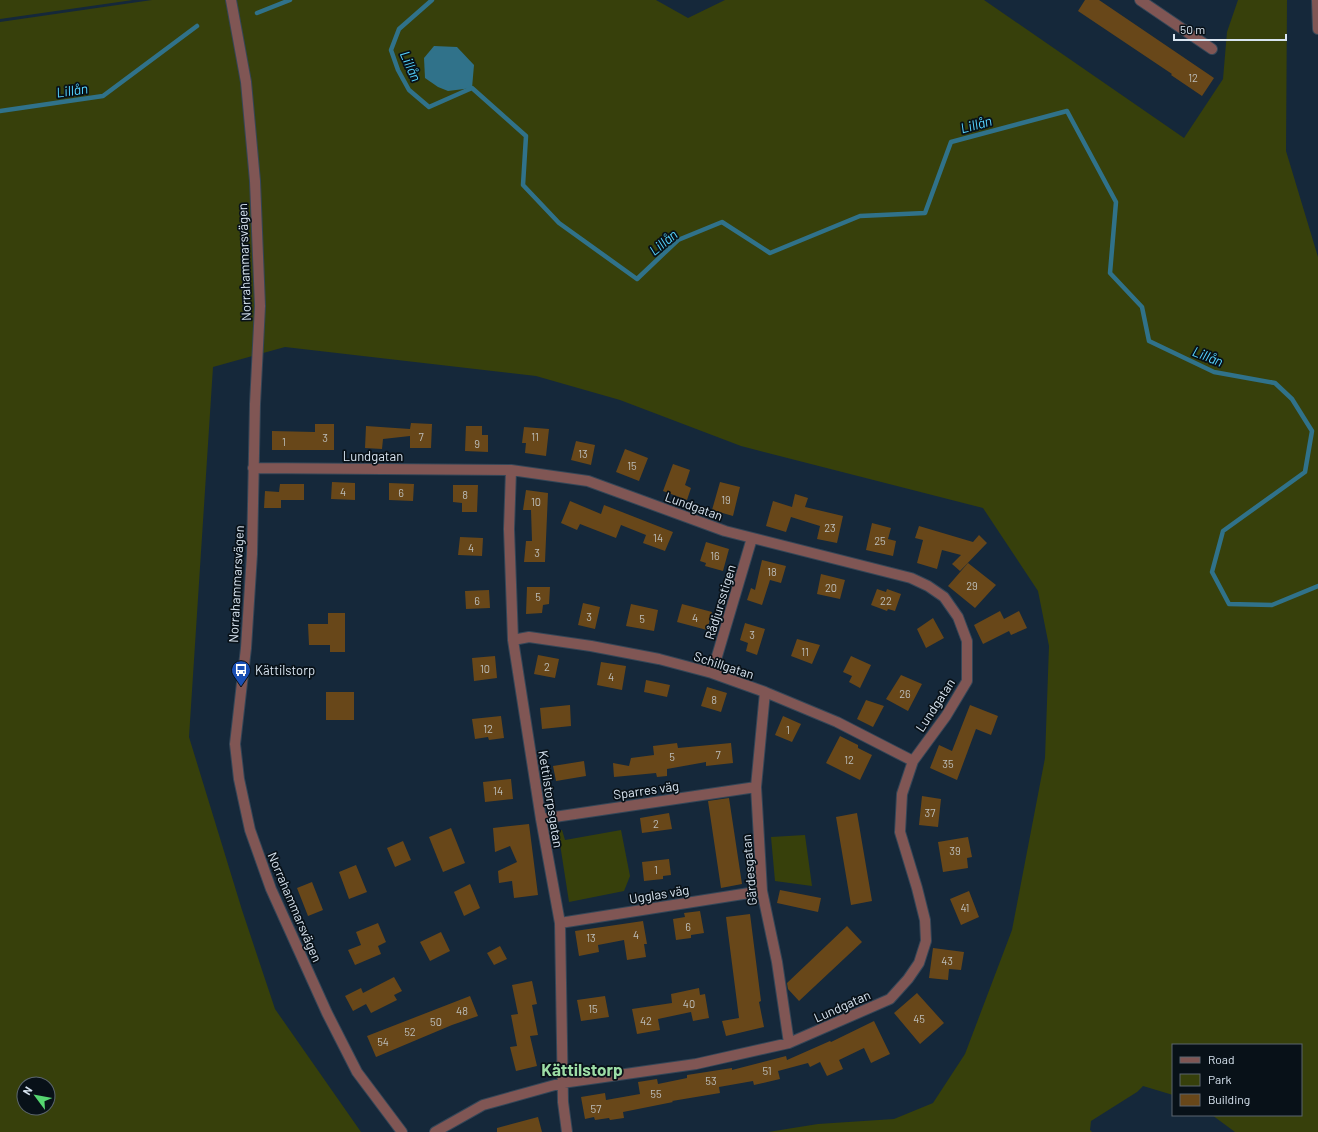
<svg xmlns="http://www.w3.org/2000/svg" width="1318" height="1132" font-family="Barlow,sans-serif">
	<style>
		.green { fill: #37400b; fill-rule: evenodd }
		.water { fill: #30728a }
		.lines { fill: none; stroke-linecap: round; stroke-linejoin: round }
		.stream { stroke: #30728a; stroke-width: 4.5 }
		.building { fill: #684719 }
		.minor-casing { stroke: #344657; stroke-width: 12 }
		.minor { stroke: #805654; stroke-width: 10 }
		.labels { text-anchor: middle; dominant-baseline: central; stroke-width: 3.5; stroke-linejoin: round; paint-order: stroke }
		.number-label { font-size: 11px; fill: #bcbdba }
		.street-label { font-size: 13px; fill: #d8e4f0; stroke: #081118 }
		.poi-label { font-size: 13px; fill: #d8e4f0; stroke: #081118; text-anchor: start }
		.water-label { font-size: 14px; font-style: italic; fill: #55d2fd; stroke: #081118 }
		.district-label { font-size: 17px; font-weight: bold; fill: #9ddda5; stroke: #081118 }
	</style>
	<rect width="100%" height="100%" fill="#15283a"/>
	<!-- green -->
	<path class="green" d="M0 0H133L0 19Z
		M152 0H656L688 18 725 0H984L1184 138 1223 79 1227 32 1238 0H1287L1286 151 1318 257V1132H1235L1212 1115H1301V1045H1173V1095L1143 1086 1137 1092 1091 1121 1090 1130 1092 1132H768L818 1124 894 1119 933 1103 965 1054 1012 930 1045 758 1049 646 1038 591 983 508 741 446 620 400 536 376 285 347 213 367 189 737 242 910 275 1009 361 1132H0V22ZM24 1084H48V1108H24Z
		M562 830 565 840 621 830 630 876 624 891 569 902 558 831Z
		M805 835 812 886 775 881 771 837Z"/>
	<!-- water -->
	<path class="water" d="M434 46 457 47 474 65 472 88 448 91 438 87 425 78 424 58Z"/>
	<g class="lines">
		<!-- stream -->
		<path class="stream" d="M432 0 399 29 391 50 398 70 409 90 429 107 472 88 526 136 523 185 559 223 637 279 678 240 722 222 770 253 860 216 925 213 951 142 1067 111 1116 202 1110 273 1142 307 1149 341 1214 372 1275 383 1292 399 1312 431 1305 472 1223 531 1212 572 1229 604 1272 605 1318 586
			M257 13 290 0
			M0 111 103 96 197 26"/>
	</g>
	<!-- building -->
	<path class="building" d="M1085 0H1099L1214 78 1202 96 1171 75 1172 74 1078 11Z
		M411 423 432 424 431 448H410V436L383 439 382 449 365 448 366 426 410 429Z
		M315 424H334V450H272V431L315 432Z
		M466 426H482V435H488V452L465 451Z
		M524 427 549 429 546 456 525 453 526 443H522Z
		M576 441 595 445 591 465 571 460Z
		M625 449 648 458 639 481 616 472Z
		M673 464 690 470 685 485 691 488 687 500 663 491Z
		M332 482 355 483V500L331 499Z
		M720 482 740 487 733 516 712 510Z
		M389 483 414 484 413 501 389 500Z
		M280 484H304V500H281V508H264L265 491 279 492Z
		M453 485H478L477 512H462V503L453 502Z
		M526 490 548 493 545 562H524L526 541H532L531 510H523Z
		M795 494 808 498 805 507 843 516 837 543 817 539 820 526 791 517 786 532 766 526 773 501 792 507Z
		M570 501 601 514 604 505 673 532 665 551 643 543 646 535 621 525 616 538 580 524 577 530 561 523Z
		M872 523 891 528 888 539 896 541 893 556 866 550Z
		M919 526 973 542 979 535 987 543 960 571 952 564 961 555 942 550 937 569 917 563 923 540 915 538Z
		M460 537 483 538 482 556 458 555Z
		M706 542 729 549 723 571 705 566 706 563 700 561Z
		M762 560 786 566 781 583 770 580 762 605 747 600 751 588 755 590Z
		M968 563 996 585 975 608 948 586Z
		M821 574 845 580 840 599 817 594Z
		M527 587H550L549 604 543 605 542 613 526 614Z
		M877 589 886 592 887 589 901 594 895 611 888 609 887 611 871 605Z
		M489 590 490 608 466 609 465 591Z
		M583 603 600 607 595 629 578 625Z
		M631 604 658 610 654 631 626 626Z
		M682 604 712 612 707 630 677 622Z
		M1000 611 1004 619 1019 611 1027 628 1011 635 1009 631 983 644 974 625Z
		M328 613H345V652H330V645H309L308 624H328Z
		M933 618 944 638 926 648 917 629Z
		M745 623 765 629 757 655 746 651 748 643 740 640Z
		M797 639 820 645 812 664 791 656Z
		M538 655 559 659 555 678 534 674Z
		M495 656 497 678 474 681 472 658Z
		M851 656 871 665 860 688 849 682 852 676 843 672Z
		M601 662 626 666 622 690 597 685Z
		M901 675 922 684 908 711 886 699Z
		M646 680 670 685 667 697 644 692Z
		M707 687 727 693 721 712 701 706Z
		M326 692H354V720H326Z
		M866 700 884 706 873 727 857 719Z
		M570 705 571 726 542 729 540 708Z
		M970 705 998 716 991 735 976 729 957 780 930 768 939 745 952 751Z
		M501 716 504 738 489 740 488 737 475 739 472 719Z
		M783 716 801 724 792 742 775 735Z
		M840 736 858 745V748L872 755 860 780 826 763Z
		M677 743 678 748 731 743 733 763 706 766V762L667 769V776L657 777 656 773 614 777 613 763 629 766 631 758 654 755 653 746Z
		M584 761 586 776 556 781 553 766Z
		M511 779 513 799 485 802 483 782Z
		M922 796 941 799 938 827 919 825Z
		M729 798 742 884 721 888 708 801Z
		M669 813 672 829 642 833 640 818Z
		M857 813 872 901 851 905 836 817Z
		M529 824 538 895 514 898 512 881 499 883 498 871 517 862 510 846 495 852 493 828Z
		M451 828 465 863 443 872 429 837Z
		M968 837 972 857 967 858 968 868 943 872 938 842Z
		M403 841 411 860 395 867 387 848Z
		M669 859 671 875 663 876V879L644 881 642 862Z
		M356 865 367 892 349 899 339 872Z
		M312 882 323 910 308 916 297 888Z
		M470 884 480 908 464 916 454 892Z
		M780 890 821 898 818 912 777 903Z
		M969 891 979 917 961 925 950 899Z
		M700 911 704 933 691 935V938L676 940 673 919 685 917 684 913Z
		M750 914 761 1001 759 1002 764 1027 726 1036 722 1021 739 1018 726 917Z
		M643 921 647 944H644L646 957 627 960 624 940 598 945 599 952 579 956 575 931Z
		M378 923 386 942 378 946 381 954 355 965 348 950 361 945 356 932Z
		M847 926 862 942 799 1001 788 989 787 983Z
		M441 932 450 951 430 961 420 942Z
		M500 946 507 959 494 965 487 953Z
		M933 948 964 952 961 970 949 969 948 980 929 978Z
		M394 977 402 991 394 995 397 1000 371 1013 366 1004 353 1011 345 996 361 988 363 993Z
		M532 981 537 1004 532 1005 538 1035 530 1036 537 1066 516 1071 510 1047 517 1046 511 1015 518 1014 512 985Z
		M699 988 700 995 705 994 709 1018 693 1021 691 1012 658 1019 660 1030 637 1034 632 1009 672 1003 671 994Z
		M917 993 944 1023 920 1044 894 1013Z
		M470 996 478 1016 452 1025 376 1057 367 1036Z
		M605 996 609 1017 581 1021 577 1000Z
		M874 1021 890 1054 871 1063 864 1048 839 1060 843 1069 827 1076 820 1062 810 1067 808 1063 778 1071 780 1079 754 1085 753 1081 719 1087 720 1093 672 1101 673 1102 623 1112 624 1118 610 1120 609 1118 595 1120 594 1117 585 1119 581 1097 605 1093 606 1100 640 1094 638 1082 657 1079 658 1084 687 1078V1075L732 1068V1070L786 1056 787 1060 830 1041 831 1042Z
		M538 1117 542 1132H497V1128Z"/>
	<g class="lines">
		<defs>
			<path id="minor" d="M231 0 246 82 255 181 260 306 255 404 252 554 246 648 235 744 239 779 250 830 271 889 327 1013 357 1072 402 1132
				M1140 0 1212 49
				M1317 0 1318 29
				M253 468 511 470 588 481 725 531 911 578 928 586 944 597 958 617 967 641V681L946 716 913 761 902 794 900 832 917 888 925 920 926 941 919 963 908 979 890 999 789 1043 696 1064 562 1083 483 1105 435 1132
				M511 470 509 529 513 640 541 819 560 923 563 1102 567 1132
				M513 640 529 637 591 646 659 659 712 673 765 692 837 722 913 761
				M712 673 752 538
				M765 692 756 787 762 891 777 962 789 1043
				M541 819 756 787
				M560 923 762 891"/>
		</defs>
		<!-- minor casing -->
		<use href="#minor" class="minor-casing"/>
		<!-- minor -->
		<use href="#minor" class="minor"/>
	</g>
	<!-- icons -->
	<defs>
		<symbol id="bus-pin" viewBox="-11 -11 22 30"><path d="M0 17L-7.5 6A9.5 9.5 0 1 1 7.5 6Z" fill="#1a4fb4" stroke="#081118"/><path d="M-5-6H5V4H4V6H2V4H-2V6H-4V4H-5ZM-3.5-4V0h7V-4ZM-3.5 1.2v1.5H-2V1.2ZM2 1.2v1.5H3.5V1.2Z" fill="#fff"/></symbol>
	</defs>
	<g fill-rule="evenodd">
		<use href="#bus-pin" x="230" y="659" width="22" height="30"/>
	</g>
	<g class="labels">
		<!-- number labels -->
		<g class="number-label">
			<text x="1193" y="77">12</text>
			<text x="421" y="436">7</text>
			<text x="535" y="436">11</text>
			<text x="325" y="437">3</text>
			<text x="284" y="441">1</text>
			<text x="477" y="443">9</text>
			<text x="583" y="453">13</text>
			<text x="632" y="465">15</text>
			<text x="343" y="491">4</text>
			<text x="401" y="492">6</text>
			<text x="465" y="494">8</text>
			<text x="726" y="499">19</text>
			<text x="536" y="501">10</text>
			<text x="830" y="527">23</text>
			<text x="658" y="537">14</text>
			<text x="880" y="540">25</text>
			<text x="471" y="547">4</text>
			<text x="537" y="552">3</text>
			<text x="715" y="555">16</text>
			<text x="772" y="571">18</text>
			<text x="972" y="585">29</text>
			<text x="831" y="587">20</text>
			<text x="538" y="596">5</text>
			<text x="477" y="600">6</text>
			<text x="886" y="600">22</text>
			<text x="589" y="616">3</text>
			<text x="695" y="617">4</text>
			<text x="642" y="618">5</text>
			<text x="752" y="634">3</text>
			<text x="805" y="651">11</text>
			<text x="547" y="666">2</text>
			<text x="485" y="668">10</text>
			<text x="611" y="676">4</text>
			<text x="905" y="693">26</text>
			<text x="714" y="699">8</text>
			<text x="488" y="728">12</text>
			<text x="788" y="729">1</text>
			<text x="718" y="754">7</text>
			<text x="672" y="756">5</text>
			<text x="849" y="759">12</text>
			<text x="948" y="763">35</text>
			<text x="498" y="790">14</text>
			<text x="930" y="812">37</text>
			<text x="656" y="823">2</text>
			<text x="955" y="850">39</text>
			<text x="656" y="869">1</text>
			<text x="965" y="907">41</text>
			<text x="688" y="926">6</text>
			<text x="636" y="934">4</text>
			<text x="591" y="937">13</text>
			<text x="947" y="960">43</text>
			<text x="689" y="1003">40</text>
			<text x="593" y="1008">15</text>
			<text x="462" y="1010">48</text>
			<text x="919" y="1018">45</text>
			<text x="646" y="1020">42</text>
			<text x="436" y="1021">50</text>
			<text x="410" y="1031">52</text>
			<text x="383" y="1041">54</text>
			<text x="767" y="1070">51</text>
			<text x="711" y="1080">53</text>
			<text x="656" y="1093">55</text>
			<text x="596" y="1108">57</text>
		</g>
		<!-- street labels -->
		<g class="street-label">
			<text transform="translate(244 262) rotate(-92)">Norrahammarsvägen</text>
			<text x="373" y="456">Lundgatan</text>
			<text transform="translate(694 506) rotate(20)">Lundgatan</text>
			<text transform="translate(236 584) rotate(-87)">Norrahammarsvägen</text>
			<text transform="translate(720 602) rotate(-73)">Rådjursstigen</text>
			<text transform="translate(724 665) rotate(18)">Schillgatan</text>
			<text transform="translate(935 705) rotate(-57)">Lundgatan</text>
			<text transform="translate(646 790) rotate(-8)">Sparres väg</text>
			<text transform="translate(551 799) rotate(81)">Kettilstorpsgatan</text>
			<text transform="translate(749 870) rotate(-95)">Gärdesgatan</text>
			<text transform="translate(659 894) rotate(-9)">Ugglas väg</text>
			<text transform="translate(295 907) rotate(67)">Norrahammarsvägen</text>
			<text transform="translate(842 1006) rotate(-24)">Lundgatan</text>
		</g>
		<!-- poi labels -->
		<g class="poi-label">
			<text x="255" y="670">Kättilstorp</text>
		</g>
		<!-- water labels -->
		<g class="water-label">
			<text transform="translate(411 66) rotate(66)">Lillån</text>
			<text transform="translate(72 90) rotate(-8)">Lillån</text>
			<text transform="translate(976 124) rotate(-15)">Lillån</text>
			<text transform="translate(663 242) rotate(-39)">Lillån</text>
			<text transform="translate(1208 356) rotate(22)">Lillån</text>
		</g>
		<!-- district labels -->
		<g class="district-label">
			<text x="582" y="1069">Kättilstorp</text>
		</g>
	</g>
	<!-- legend -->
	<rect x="1172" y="1044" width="130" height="72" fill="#081118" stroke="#5b656e"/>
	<rect x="1180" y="1057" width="20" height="6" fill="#805654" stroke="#5b656e"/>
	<text x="1208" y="1064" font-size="12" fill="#d8e4f0">Road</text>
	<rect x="1180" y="1074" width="20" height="12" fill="#37400b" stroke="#5b656e"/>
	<text x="1208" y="1084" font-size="12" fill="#d8e4f0">Park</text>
	<rect x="1180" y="1094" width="20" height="12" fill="#684719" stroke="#5b656e"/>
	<text x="1208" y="1104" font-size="12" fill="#d8e4f0">Building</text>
	<!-- north arrow -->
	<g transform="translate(36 1096) rotate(302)"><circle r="19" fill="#081118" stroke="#5b656e"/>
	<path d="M0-3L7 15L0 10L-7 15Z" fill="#56d671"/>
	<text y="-6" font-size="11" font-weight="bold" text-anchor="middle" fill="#d8e4f0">N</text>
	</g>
	<!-- scale -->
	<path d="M1174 34v6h112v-6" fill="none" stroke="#d8e4f0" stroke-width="2"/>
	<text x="1180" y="34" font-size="12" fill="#d8e4f0" stroke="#081118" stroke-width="3" paint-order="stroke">50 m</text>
</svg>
